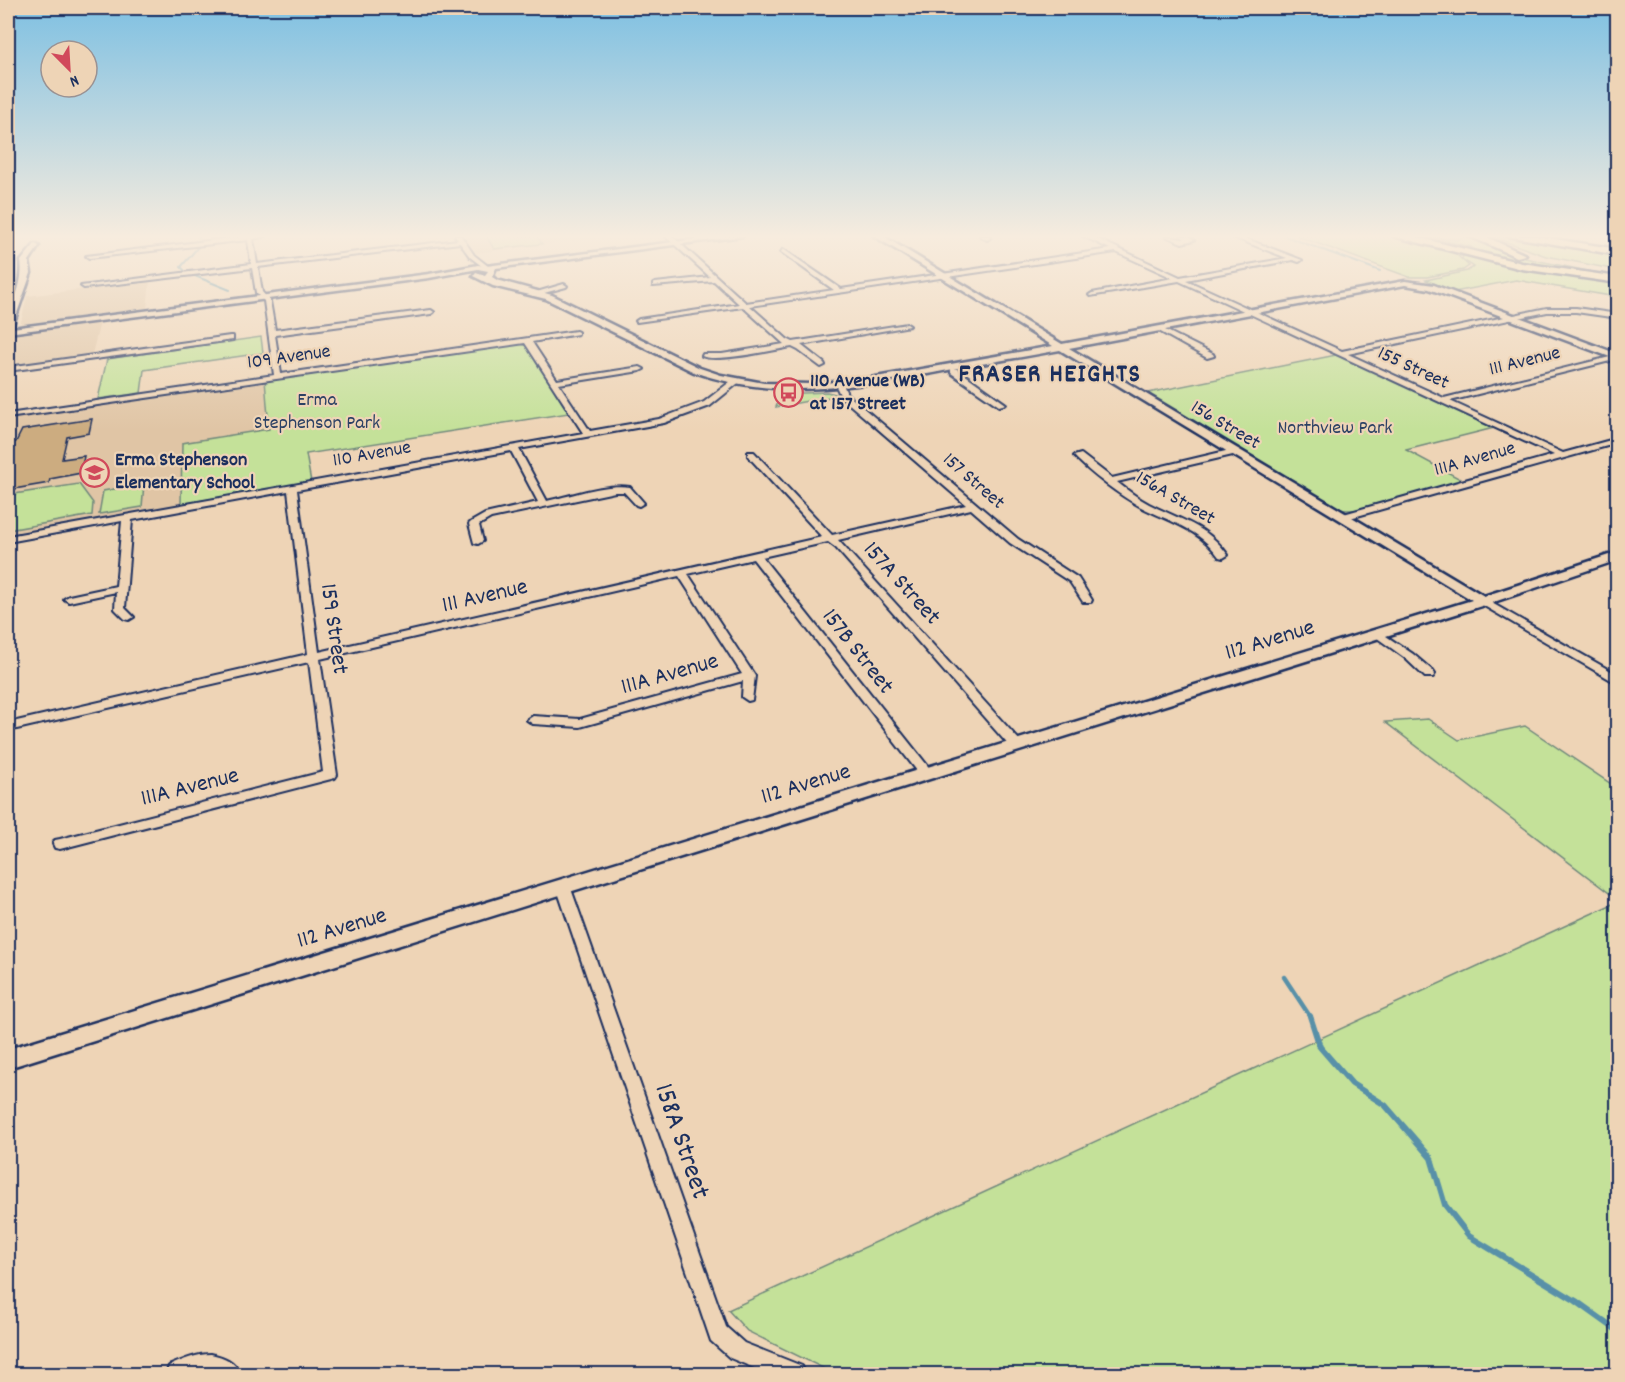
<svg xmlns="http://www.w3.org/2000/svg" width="1625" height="1382" font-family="Dekko,sans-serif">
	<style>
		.built { fill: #e0c5a5 }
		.green { fill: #c4e199; stroke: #70887c; stroke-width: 1.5 }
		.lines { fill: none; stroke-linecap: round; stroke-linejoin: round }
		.stream-far2 { stroke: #5890a8; stroke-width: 2 }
		.stream-far1 { stroke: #5890a8; stroke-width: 4.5 }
		.stream { stroke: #5890a8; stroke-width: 6 }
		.building { fill: #ccac80; stroke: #1b2f5e; stroke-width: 1.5 }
		.minor-casing { stroke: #1b2f5e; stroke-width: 4 }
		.tertiary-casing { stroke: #1b2f5e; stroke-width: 5 }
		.motorway-casing { stroke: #1b2f5e; stroke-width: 5 }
		.minor { fill: #eed4b6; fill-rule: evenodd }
		.tertiary { fill: #eed4b6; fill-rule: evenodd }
		.motorway { fill: #f8deab; fill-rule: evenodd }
		.labels { text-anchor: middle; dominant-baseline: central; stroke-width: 4.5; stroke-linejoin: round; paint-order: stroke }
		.far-street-label { font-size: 20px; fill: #1b2f5e; stroke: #eed4b6 }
		.far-poi-label { font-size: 20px; font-weight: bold; fill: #1b2f5e; stroke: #eed4b6; text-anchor: start }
		.far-park-label { font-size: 20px; fill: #2c4164; stroke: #eed4b6 }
		.street-label { font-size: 24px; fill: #1b2f5e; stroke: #eed4b6 }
		.far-district-label { font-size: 26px; font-weight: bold; letter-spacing: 1.5px; fill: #1b2f5e; stroke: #eed4b6 }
		.near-street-label { font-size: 28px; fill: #1b2f5e; stroke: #eed4b6 }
	</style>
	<rect width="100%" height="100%" fill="#eed4b6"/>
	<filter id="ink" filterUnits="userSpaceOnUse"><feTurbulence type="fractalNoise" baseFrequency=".0167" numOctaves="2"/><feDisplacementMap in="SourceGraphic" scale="12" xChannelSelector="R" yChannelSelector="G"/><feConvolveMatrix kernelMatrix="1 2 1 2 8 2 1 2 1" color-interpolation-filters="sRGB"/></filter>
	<g filter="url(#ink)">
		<!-- built -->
		<path class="built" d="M465 236H614L476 253Z
			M150 281 147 308 102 314 92 354 8 366V333L19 331 27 296Z
			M265 380 269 429 182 443 181 504 8 535V418Z"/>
		<!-- green -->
		<path class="green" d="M486 236H537L542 244 494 249Z
			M1297 236H1390L1517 267 1617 282V297L1516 280 1454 292 1426 280 1467 271 1474 267 1462 259 1463 256H1458L1469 266 1463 270 1427 277H1409Z
			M1406 236 1458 245 1477 253 1471 247 1427 236 1457 240 1468 236 1525 258 1617 277 1523 265Z
			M1490 236 1617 254V270L1546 256Z
			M261 337 263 353 144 370 141 393 98 399 107 359Z
			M520 344 527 346 569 413 306 454 311 482 181 504 182 443 269 429 265 380Z
			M1336 355 1498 427 1406 450 1464 481C1435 489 1366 515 1338 509L1151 398 1148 393Z
			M827 392 840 395 776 407 781 394Z
			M79 484 93 503 92 515 8 530V495Z
			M144 484 142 507 99 514 103 491Z
			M1428 719 1459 740 1525 726 1617 788V899L1385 722Z
			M1617 902V1374H835L747 1331 728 1310Z"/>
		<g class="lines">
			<!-- stream-far2 -->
			<path class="stream-far2" d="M198 236 202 241
				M1285 236 1380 271
				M184 270 181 267 198 247
				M195 276 230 290"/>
			<!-- stream-far1 -->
			<path class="stream-far1" d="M1284 977 1311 1018"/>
			<!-- stream -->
			<path class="stream" d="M1310 1016 1320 1047 1352 1084 1385 1105 1431 1158 1445 1205 1469 1236 1576 1301 1618 1331"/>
		</g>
		<!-- building -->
		<path class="building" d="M92 419 89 433 67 437 62 459 84 456 81 473 50 479 49 483 8 490V445L16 442 22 430Z"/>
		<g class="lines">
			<defs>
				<path id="minor" d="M246 236H267L253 239 257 264 458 240 455 236H461L474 255 488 266 483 267 470 257 460 243 258 267 262 292 270 301 275 330 431 310 434 312 431 314 275 335 281 374 576 331 578 332V334L532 342 557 380 640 367 644 369 640 371 559 384 590 431 659 419 704 402 735 378 742 380 710 406 664 423 519 449 547 501C571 496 606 483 630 487L644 503 639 506 636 505 624 492H615L491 518 479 525 483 541 478 544 474 543 469 524 471 522 485 514 538 502 511 451 297 490 319 652 822 537 748 456V452H754L832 535 966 505 841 397 836 386 840 384H843L847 394 1018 539 1078 578 1092 600 1091 602H1083L1070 582 1010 543 971 509 838 540 1021 742 1022 745 1021 748H1011L836 548 828 542 762 557 931 770 933 773 931 776H921L753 559 688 574 755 676 752 700 748 701 742 697 743 681 580 727 533 724 527 720 533 716 580 719 742 674 679 576 320 659 337 775 335 778 60 849 55 848 53 844 55 840 60 839 323 772 309 662 8 731V723L308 654 288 491 132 520 125 608 134 617 129 620 125 619 115 609 116 592 69 602 64 599 69 596 116 586 122 521 8 542V536L583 433 525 343 8 418V414L274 375 264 301 256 293 252 268 84 288 81 286 251 264 248 240 89 258 86 256Z
					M665 236H672L746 303 834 290 781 252 783 249 841 289 1110 249 1083 236H1091L1180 277 1287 258 1230 236H1239L1302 260 1299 262 1293 260 1186 280 1342 351 1547 308H1576L1618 314V318L1576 312H1547L1348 354 1444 398 1618 355V359L1450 401 1563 453 1618 438V443L1343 520 1338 517 1340 515 1554 455 1179 281 1090 296 1089 295 1092 293 1173 278 1116 252 750 306 787 339 793 342 907 324 910 326 801 345 824 363 825 365 821 367 798 350 792 347C774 350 715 363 702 356L703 354H722L784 344 743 307 637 322 636 321 639 319 739 304 714 281 653 286V284L655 283 710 277Z
					M980 236H988L990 238 987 240Z
					M1165 236 1182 239H1185L1181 236H1189L1194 240 1182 243Z
					M564 284 567 286 566 287 533 296 530 294Z
					M1159 327 1213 354 1214 356 1207 358 1157 330 1156 329Z
					M230 336H233V340L8 371V367Z
					M951 369H957L1006 404 999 406 951 373Z
					M1234 449 1238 452 1237 454 1117 482C1127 490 1138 498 1149 504 1180 520 1207 525 1228 555L1223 558 1219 557C1200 529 1170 522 1141 507 1119 495 1091 474 1074 456L1081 454 1112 478Z
					M1483 598 1618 675V684L1479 603 1478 601 1479 599Z
					M1377 630 1413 654 1433 671 1435 674 1433 677H1425L1405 658 1373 635 1371 633 1373 631Z
					M563 880 568 882 570 886 726 1327 744 1343 802 1366 805 1374H769L730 1358 711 1341 556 886 558 882Z
					M211 1354C224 1357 235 1361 240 1374H166L169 1366C183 1360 196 1354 211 1354Z"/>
				<path id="tertiary" d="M720 236H743L496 268 492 277 497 280 552 295 700 368 721 375 764 383 812 384 859 380 1053 346 874 236H883L1062 344 1405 281 1434 285 1618 354V360L1429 289 1405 285 1069 348 1484 596 1618 552V560L1488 604 8 1068V1049L1472 600 1060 350C1017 358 975 365 933 373 852 388 774 400 694 372L546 299 493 286 473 276 476 272 485 275 488 271 478 269 429 278 8 333C8 307 25 285 21 261L35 244 39 246 29 261 31 273 12 328 429 274 478 265 486 266Z"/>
				<path id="motorway" d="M1393 236H1412L1522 263 1618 277V283L1522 269Z
					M1469 236H1484L1526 255 1517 257Z
					M1508 236H1535L1618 249V255Z"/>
			</defs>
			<!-- minor casing -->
			<use href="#minor" class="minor-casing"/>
			<!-- tertiary casing -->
			<use href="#tertiary" class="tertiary-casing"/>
			<!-- motorway casing -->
			<use href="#motorway" class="motorway-casing"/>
			<!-- minor -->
			<use href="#minor" class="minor"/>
			<!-- tertiary -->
			<use href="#tertiary" class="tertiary"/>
			<!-- motorway -->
			<use href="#motorway" class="motorway"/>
		</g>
	</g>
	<!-- sky -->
	<linearGradient id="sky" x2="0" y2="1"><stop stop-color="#7ec0e2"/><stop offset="0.55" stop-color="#f7ecde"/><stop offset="1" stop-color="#f7ecde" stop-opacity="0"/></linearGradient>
	<rect width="1625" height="430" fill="url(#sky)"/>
	<!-- icons -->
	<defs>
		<symbol id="bus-ring" viewBox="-11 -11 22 22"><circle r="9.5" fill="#eed4b6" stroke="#d1495b" stroke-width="1.5"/><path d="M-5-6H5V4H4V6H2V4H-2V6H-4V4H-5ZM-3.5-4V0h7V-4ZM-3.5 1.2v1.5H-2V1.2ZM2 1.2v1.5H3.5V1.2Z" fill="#d1495b"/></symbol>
		<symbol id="school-ring" viewBox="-11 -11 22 22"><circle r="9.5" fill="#eed4b6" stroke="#d1495b" stroke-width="1.5"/><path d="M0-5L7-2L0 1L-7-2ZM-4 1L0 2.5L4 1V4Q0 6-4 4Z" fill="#d1495b"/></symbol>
	</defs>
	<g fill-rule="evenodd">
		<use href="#bus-ring" x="772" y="376" width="33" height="33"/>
		<use href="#school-ring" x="78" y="456" width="33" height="33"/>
	</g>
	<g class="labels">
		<!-- far-street labels -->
		<g class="far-street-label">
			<text transform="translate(289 358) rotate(-8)">109 Avenue</text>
			<text transform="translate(1525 362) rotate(-14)">111 Avenue</text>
			<text transform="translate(1413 369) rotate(25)">155 Street</text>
			<text transform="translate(1225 426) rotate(31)">156 Street</text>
			<text transform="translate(372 455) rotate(-10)">110 Avenue</text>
			<text transform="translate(1475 460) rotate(-16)">111A Avenue</text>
			<text transform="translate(973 482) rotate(41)">157 Street</text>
			<text transform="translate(1175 499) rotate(30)">156A Street</text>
		</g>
		<!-- far-poi labels -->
		<g class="far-poi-label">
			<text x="810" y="382">110 Avenue (WB)<tspan x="810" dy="23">at 157 Street</tspan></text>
			<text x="115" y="461">Erma Stephenson<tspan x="115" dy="23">Elementary School</tspan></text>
		</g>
		<!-- far-park labels -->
		<g class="far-park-label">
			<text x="317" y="401">Erma<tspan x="317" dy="23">Stephenson Park</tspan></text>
			<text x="1335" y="429">Northview Park</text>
		</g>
		<!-- street labels -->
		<g class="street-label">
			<text transform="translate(901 584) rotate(48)">157A Street</text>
			<text transform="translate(485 597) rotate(-13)">111 Avenue</text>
			<text transform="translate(333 629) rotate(82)">159 Street</text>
			<text transform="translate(1270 641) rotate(-17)">112 Avenue</text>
			<text transform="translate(857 652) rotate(52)">157B Street</text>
			<text transform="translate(670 675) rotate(-16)">111A Avenue</text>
			<text transform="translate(806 785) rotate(-17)">112 Avenue</text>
			<text transform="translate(190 788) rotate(-14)">111A Avenue</text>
			<text transform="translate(342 929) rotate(-17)">112 Avenue</text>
		</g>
		<!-- far-district labels -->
		<g class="far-district-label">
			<text x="1050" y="375">FRASER HEIGHTS</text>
		</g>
		<!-- near-street labels -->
		<g class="near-street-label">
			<text transform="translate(680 1142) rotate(71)">158A Street</text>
		</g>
	</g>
	<!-- margin -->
	<rect width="1625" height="1382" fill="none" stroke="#eed4b6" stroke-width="30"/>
	<rect x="15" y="15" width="1595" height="1352" fill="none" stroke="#1b2f5e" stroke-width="2" filter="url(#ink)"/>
	<!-- north arrow -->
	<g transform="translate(69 69) rotate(156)"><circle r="28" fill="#eed4b6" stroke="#9a9293" stroke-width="1.5"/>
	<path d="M0-4.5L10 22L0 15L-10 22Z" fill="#d1495b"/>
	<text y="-9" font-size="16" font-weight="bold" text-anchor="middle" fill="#1b2f5e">N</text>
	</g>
</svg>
